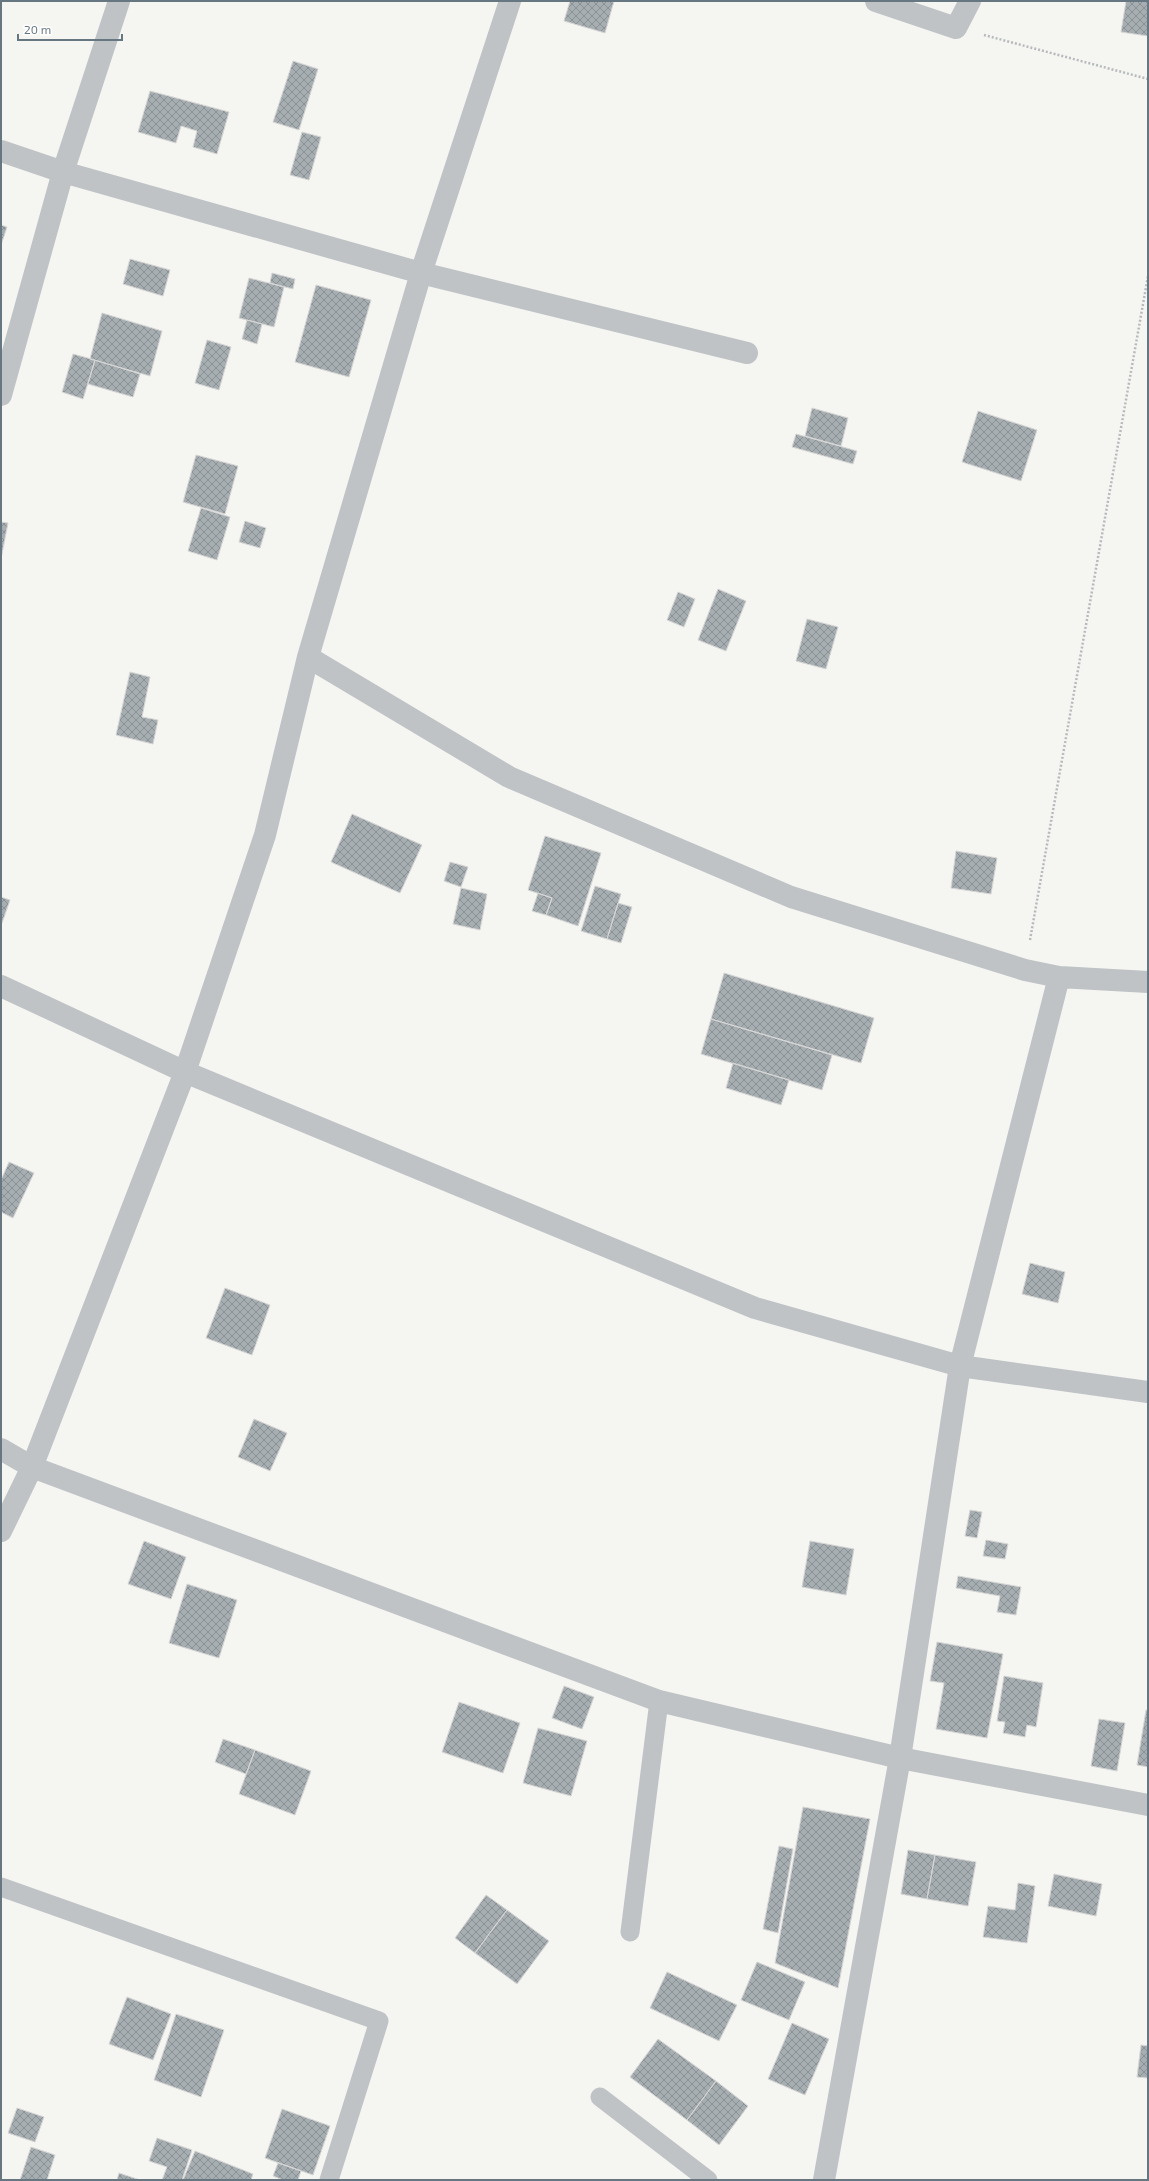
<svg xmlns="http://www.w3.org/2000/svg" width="1149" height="2181" font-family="'Exo 2',sans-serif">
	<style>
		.building { fill: url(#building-cross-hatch); stroke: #d7d6d5 }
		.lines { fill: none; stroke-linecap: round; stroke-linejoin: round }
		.path { stroke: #b7babc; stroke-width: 2.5; stroke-dasharray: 2 2; stroke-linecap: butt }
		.service { stroke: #bfc3c6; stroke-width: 19 }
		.minor { stroke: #bfc3c6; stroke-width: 22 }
	</style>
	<defs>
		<pattern id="building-cross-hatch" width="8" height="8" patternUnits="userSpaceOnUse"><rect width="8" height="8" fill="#a6aeb2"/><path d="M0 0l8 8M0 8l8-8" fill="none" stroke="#8b9296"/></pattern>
	</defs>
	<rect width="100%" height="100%" fill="#f5f5f2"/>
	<!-- building -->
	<path class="building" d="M570 1H614L605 33 564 21Z
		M1126 1H1148V36L1121 32Z
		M293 61 318 69 299 130 273 122Z
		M150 91 229 112 217 154 193 147 197 131 181 126 176 143 138 132Z
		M302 132 321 137 309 180 290 175Z
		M1 225 7 227 1 245Z
		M130 259 170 270 163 296 123 284Z
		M272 273 295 279 293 289 270 283Z
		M249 278 284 287 274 327 239 318Z
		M316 285 371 300 349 377 295 362Z
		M102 313 162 331 150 376 90 359Z
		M247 320 262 324 257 344 242 339Z
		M207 340 231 347 219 390 195 383Z
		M73 354 95 360 83 399 62 392Z
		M95 360 140 374 133 397 88 384Z
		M812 408 848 418 841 446 805 436Z
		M978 411 1037 430 1021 481 962 462Z
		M796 434 857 451 853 464 792 447Z
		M196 455 238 466 225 514 183 502Z
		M201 508 230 517 217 560 188 551Z
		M245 521 266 528 260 548 239 542Z
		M1 522 8 523 1 559Z
		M718 589 746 601 726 651 698 640Z
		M678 592 695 599 684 627 667 620Z
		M807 619 838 627 826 669 796 661Z
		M130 672 150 677 142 717 158 720 153 744 116 735Z
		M352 814 422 845 400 893 331 862Z
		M545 836 601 853 578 926 546 915 552 898 528 890Z
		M956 851 997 858 991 894 951 888Z
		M450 862 468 867 461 887 444 881Z
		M595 886 621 894 607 939 581 931Z
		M461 888 487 894 480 930 453 924Z
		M538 893 552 898 546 915 532 911Z
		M1 897 10 900 2 923H1Z
		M618 903 632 907 621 943 607 939Z
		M724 973 874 1018 861 1063 711 1019Z
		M711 1019 832 1055 822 1090 701 1054Z
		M733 1063 789 1080 781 1105 726 1088Z
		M9 1162 34 1173 13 1218 1 1212V1180Z
		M1030 1263 1065 1272 1058 1303 1022 1294Z
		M225 1288 270 1305 252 1355 206 1338Z
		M254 1419 287 1433 270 1471 238 1457Z
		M970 1510 982 1512 977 1538 965 1536Z
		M986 1540 1008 1544 1005 1559 983 1556Z
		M144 1541 186 1557 171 1599 128 1584Z
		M810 1541 854 1549 846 1595 802 1587Z
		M958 1576 1021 1587 1016 1615 997 1612 1000 1596 956 1588Z
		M187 1584 237 1600 219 1658 169 1643Z
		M937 1642 1003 1654 987 1738 936 1729 944 1683 930 1681Z
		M1004 1676 1043 1683 1036 1727 1027 1725 1025 1737 1003 1733 1005 1722 997 1721Z
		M564 1686 594 1697 582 1729 552 1718Z
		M459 1702 520 1723 503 1773 442 1752Z
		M1146 1710H1148V1767L1137 1765Z
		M1099 1719 1125 1723 1117 1771 1091 1766Z
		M538 1728 587 1741 571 1796 523 1783Z
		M223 1739 255 1750 246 1774 215 1762Z
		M255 1750 311 1771 295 1815 239 1794Z
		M803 1807 870 1819 838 1988 775 1963Z
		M779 1846 793 1849 778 1933 763 1929Z
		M908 1850 935 1855 927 1899 901 1894Z
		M935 1855 976 1862 968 1906 927 1899Z
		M1054 1874 1102 1884 1096 1916 1048 1906Z
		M1018 1883 1035 1886 1027 1943 983 1937 988 1906 1015 1910Z
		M486 1895 507 1910 475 1953 455 1938Z
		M507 1910 549 1941 517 1984 475 1953Z
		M757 1962 805 1982 789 2020 741 2000Z
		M667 1972 737 2005 719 2041 650 2008Z
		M127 1997 171 2014 153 2060 109 2044Z
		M176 2014 224 2030 201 2097 154 2080Z
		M792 2023 829 2039 805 2095 768 2079Z
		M658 2039 716 2081 687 2120 630 2077Z
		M1141 2045 1148 2046V2078L1137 2077Z
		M716 2081 748 2106 719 2145 687 2120Z
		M17 2108 44 2117 35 2142 8 2133Z
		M282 2109 330 2126 313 2175 265 2158Z
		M157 2138 192 2150 182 2180H162L167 2167 149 2161Z
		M31 2147 55 2155 47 2180H20Z
		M195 2151 253 2174 251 2180H183Z
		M278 2163 301 2171 298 2180H283L273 2176Z
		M119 2173 140 2180H117Z"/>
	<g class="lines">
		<!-- path -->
		<path class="path" d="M984 35 1148 79
			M1030 940 1148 276"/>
		<!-- service -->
		<path class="service" d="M1 1887 379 2021 329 2180
			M630 1932 659 1701
			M600 2097 708 2180"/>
		<!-- minor -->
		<path class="minor" d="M876 1 956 28 970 1
			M1 151 63 172 421 273 747 353
			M1 395 63 172 119 1
			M308 657 509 777 791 897 1025 970 1059 977 1148 982
			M1 986 185 1072 755 1308 960 1366 1148 1392
			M1 1449 32 1467 659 1701 900 1758 1148 1805
			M1 1531 32 1467 185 1072 265 835 308 657 421 273 510 1
			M824 2180 900 1758 960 1366 1059 977"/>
	</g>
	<!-- border -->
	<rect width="1149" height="2181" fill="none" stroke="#667781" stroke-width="4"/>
	<!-- scale -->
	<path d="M18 34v6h104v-6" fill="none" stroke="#667781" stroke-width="2"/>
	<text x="24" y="34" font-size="12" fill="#667781" stroke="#ffffff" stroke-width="3" paint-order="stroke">20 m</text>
</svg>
